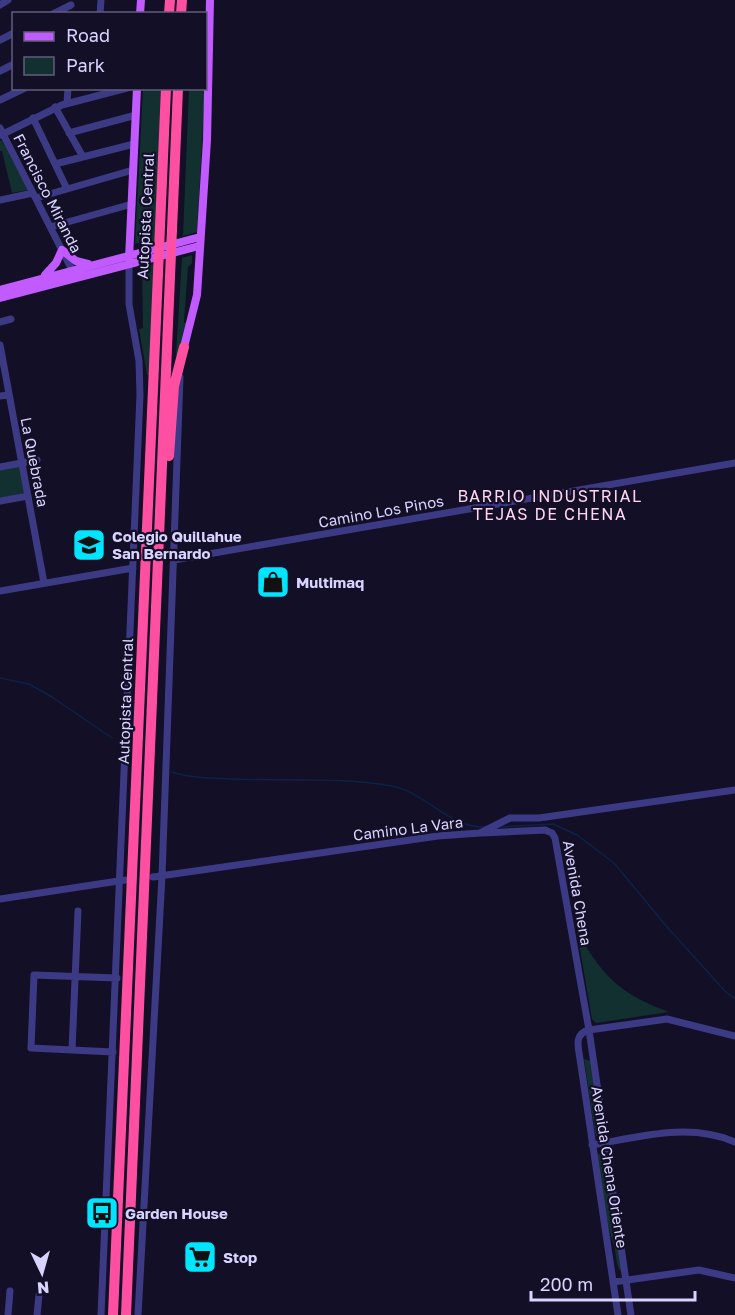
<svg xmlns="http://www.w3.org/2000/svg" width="735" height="1315" font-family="'Golos Text',sans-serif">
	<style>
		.green { fill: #12302f }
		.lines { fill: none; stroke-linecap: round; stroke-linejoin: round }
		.stream { stroke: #0c2248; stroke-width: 1.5 }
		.minor { stroke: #3d3a85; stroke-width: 7 }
		.major { stroke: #c25bff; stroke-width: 8 }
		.highway { stroke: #ff4fa3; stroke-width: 10 }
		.labels { text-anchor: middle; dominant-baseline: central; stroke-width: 4.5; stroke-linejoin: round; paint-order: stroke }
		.street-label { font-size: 15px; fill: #d9d4ff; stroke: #130f26 }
		.poi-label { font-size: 15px; font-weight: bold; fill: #d9d4ff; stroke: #130f26; text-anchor: start }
		.neighbourhood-label { font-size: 16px; letter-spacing: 1.5px; fill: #ffd6f0; stroke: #130f26 }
	</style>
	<rect width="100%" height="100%" fill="#130f26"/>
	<!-- green -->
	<path class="green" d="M143 89H162L156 243 142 246 138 243 135 244Z
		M189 89H205L197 232 183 236Z
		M2 140 28 190 12 193 2 151H0V141Z
		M192 255V263L188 267 184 322 187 324 180 357 176 355 182 258Z
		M155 264 151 375H147L139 329 143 328 142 267Z
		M20 466 25 493 0 498V469Z
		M577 932C604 977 618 993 669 1012L596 1023 592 1019Z
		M584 1059 591 1061 601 1136H596L595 1133Z
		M603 1153 606 1155 622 1273C615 1265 617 1256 614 1246 605 1218 602 1187 598 1157V1154Z"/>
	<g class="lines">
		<!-- stream -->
		<path class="stream" d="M0 678 29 684 52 697 112 738
			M172 772C190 778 212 778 231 779 285 781 339 777 392 786 425 792 449 828 484 827
			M500 827 553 824 577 835 614 863 667 927 725 991 735 999"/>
		<!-- minor -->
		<path class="minor" d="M0 5 8 0
			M53 14 71 5
			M100 14 101 0
			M0 40 14 33
			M0 71 14 64
			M0 100 25 88
			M67 103 68 88
			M55 107 83 157
			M33 118 67 189
			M0 128 72 270
			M69 133 136 115
			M1 135 62 105 127 88
			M55 164 134 144
			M36 198 133 170
			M0 200 33 193
			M50 227 132 204
			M0 322 11 319
			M0 345 44 583
			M0 396 9 395
			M0 467 37 460
			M0 501 28 496
			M174 560 735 463
			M0 591 133 568
			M482 833 545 830 552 833 555 838 589 1030 631 1315
			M153 877 438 836 480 833 510 818H539L735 790
			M0 899 125 880
			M72 1050 78 911
			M113 1052 31 1048 34 975 117 978
			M592 1145C639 1137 689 1122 735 1142
			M613 1282 699 1270 735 1278
			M8 1315 10 1291
			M37 1315 39 1295
			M101 1315 140 395 139 361 129 304V263
			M138 1315 162 876 180 377
			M618 1315 580 1059C578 1046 574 1034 589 1030L667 1019 735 1036"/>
		<!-- major -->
		<path class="major" d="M140 14 141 0
			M129 259 137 88
			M45 275 56 263 62 250 76 261 88 264
			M0 290 200 237
			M0 298 199 246
			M184 347 197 295 207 140 210 0"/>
		<!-- highway -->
		<path class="highway" d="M169 14 170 0
			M181 14 182 0
			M169 456 174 386 184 347
			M113 1315 166 88
			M126 1315 178 88"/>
	</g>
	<!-- icons -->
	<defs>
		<symbol id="school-square" viewBox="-11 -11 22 22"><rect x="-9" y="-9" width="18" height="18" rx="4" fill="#00e5ff" stroke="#130f26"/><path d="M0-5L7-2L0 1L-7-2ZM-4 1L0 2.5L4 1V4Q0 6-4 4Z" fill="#111"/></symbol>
		<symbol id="shop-square" viewBox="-11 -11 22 22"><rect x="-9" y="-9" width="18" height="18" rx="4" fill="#00e5ff" stroke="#130f26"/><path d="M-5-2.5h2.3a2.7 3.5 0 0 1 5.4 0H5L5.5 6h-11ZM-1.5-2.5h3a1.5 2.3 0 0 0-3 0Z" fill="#111"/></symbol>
		<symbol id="bus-square" viewBox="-11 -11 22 22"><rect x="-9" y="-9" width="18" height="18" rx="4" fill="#00e5ff" stroke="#130f26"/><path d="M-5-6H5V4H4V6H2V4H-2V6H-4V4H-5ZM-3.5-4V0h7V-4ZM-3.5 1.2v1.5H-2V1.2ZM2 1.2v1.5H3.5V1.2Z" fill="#111"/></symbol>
		<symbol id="supermarket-square" viewBox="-11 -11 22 22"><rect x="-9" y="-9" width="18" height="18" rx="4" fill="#00e5ff" stroke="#130f26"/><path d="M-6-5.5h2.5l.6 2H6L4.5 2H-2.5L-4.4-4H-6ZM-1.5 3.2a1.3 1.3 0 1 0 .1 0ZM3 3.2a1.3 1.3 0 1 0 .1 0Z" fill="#111"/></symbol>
	</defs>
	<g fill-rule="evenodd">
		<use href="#school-square" x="70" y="526" width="38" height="38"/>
		<use href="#shop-square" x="254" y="563" width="38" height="38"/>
		<use href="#bus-square" x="83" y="1194" width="38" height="38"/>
		<use href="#supermarket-square" x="181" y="1238" width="38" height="38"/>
	</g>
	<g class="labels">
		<!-- street labels -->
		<g class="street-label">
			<text transform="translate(48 193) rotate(63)">Francisco Miranda</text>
			<text transform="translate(145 216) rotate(-87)">Autopista Central</text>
			<text transform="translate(35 462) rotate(79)">La Quebrada</text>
			<text transform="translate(381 511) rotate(-10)">Camino Los Pinos</text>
			<text transform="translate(125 701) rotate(-88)">Autopista Central</text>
			<text transform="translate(408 828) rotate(-7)">Camino La Vara</text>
			<text transform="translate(578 893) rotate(80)">Avenida Chena</text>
			<text transform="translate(610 1167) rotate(81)">Avenida Chena Oriente</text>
		</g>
		<!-- poi labels -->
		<g class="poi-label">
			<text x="112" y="536">Colegio Quillahue<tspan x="112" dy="17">San Bernardo</tspan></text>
			<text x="296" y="582">Multimaq</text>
			<text x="125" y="1213">Garden House</text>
			<text x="223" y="1257">Stop</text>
		</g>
		<!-- neighbourhood labels -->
		<g class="neighbourhood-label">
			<text x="550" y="496">BARRIO INDUSTRIAL<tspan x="550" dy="18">TEJAS DE CHENA</tspan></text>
		</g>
	</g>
	<!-- legend -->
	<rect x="12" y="12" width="195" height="78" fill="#130f26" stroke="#625e7d" stroke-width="1.5"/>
	<rect x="24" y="32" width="30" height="9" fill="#c25bff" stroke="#625e7d" stroke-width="1.5"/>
	<text x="66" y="42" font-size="18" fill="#d9d4ff">Road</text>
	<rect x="24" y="57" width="30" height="18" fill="#12302f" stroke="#625e7d" stroke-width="1.5"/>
	<text x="66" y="72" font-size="18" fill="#d9d4ff">Park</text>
	<!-- north arrow -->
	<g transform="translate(42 1273) rotate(175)" stroke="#130f26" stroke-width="4.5" paint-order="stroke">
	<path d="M0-4.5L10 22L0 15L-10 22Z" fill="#d9d4ff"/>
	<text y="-9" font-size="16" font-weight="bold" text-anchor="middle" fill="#d9d4ff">N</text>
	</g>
	<!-- scale -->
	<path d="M531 1291v9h164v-9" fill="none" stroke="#d9d4ff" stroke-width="3"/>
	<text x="540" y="1291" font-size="18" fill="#d9d4ff" stroke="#130f26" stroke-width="4.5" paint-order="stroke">200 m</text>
</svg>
